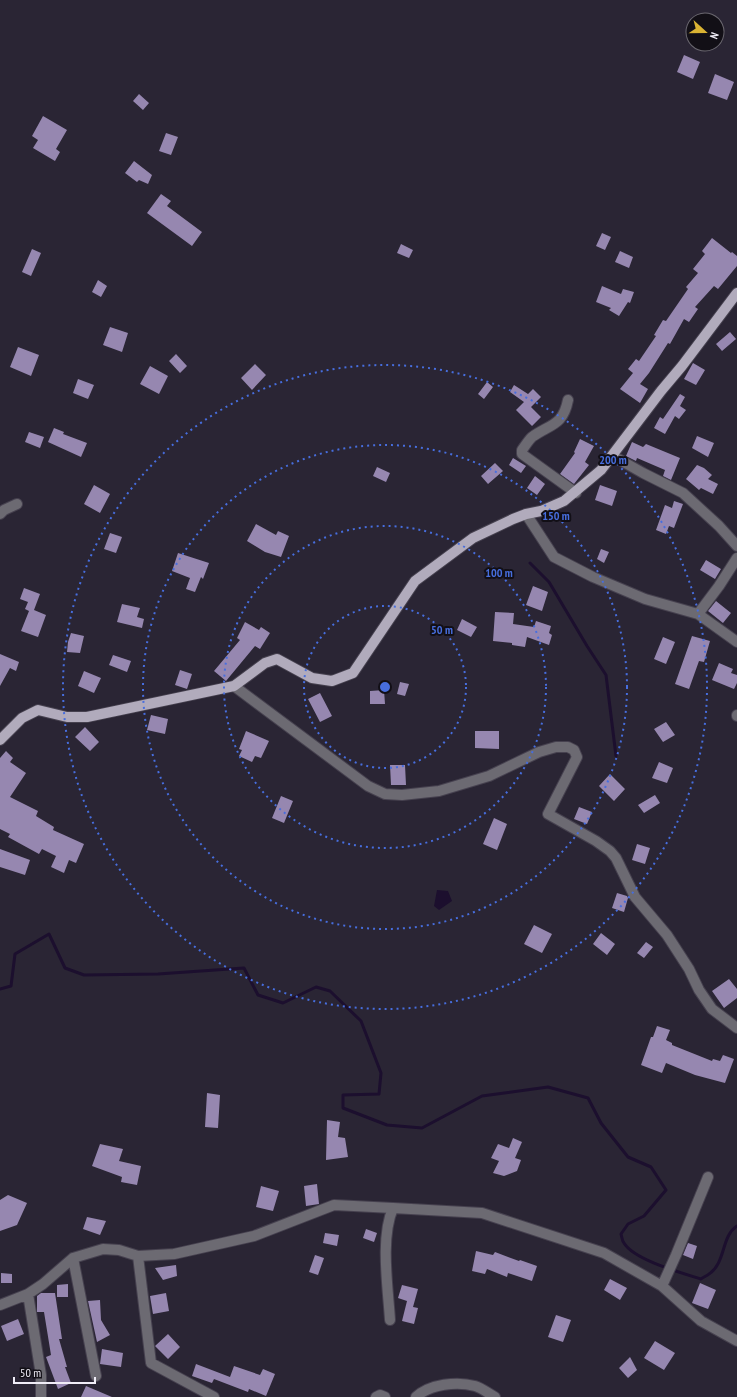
<svg xmlns="http://www.w3.org/2000/svg" width="737" height="1397" font-family="'PT Sans Narrow',sans-serif">
	<style>
		.water { fill: #1c0f2e }
		.lines { fill: none; stroke-linecap: round; stroke-linejoin: round }
		.stream { stroke: #1c0f2e; stroke-width: 3 }
		.building { fill: #9687b0 }
		.minor-casing { stroke: #46414f; stroke-width: 12 }
		.major-casing { stroke: #46414f; stroke-width: 12 }
		.minor { stroke: #6c6a72; stroke-width: 10 }
		.major { stroke: #b1abbc; stroke-width: 10 }
		.ring { fill: none; stroke: #476ede; stroke-width: 2; stroke-dasharray: 2 4 }
		.centre { fill: #476ede; stroke: #120f16; stroke-width: 2 }
		.ring-label { font-size: 12px; text-anchor: middle; font-weight: bold; fill: #476ede; stroke: #120f16; stroke-width: 4; stroke-linejoin: round; paint-order: stroke }
	</style>
	<rect width="100%" height="100%" fill="#2a2534"/>
	<!-- water -->
	<path class="water" d="M437 890 448 891 452 901 439 910 434 906Z"/>
	<g class="lines">
		<!-- stream -->
		<path class="stream" d="M530 563 549 582 587 646 606 675 616 756
			M0 989 11 986 15 954 49 934 65 968 84 975 158 974 244 968 258 995 283 1003 316 987 330 991 361 1021 381 1073 379 1094 343 1095V1108L387 1125 422 1128 482 1096 548 1087 588 1098 601 1123 628 1157 651 1167 666 1190 644 1216 628 1224 621 1234C622 1237 622 1241 624 1243 634 1260 682 1273 701 1279 703 1277 707 1276 709 1274 726 1263 721 1236 737 1226"/>
	</g>
	<!-- building -->
	<path class="building" d="M684 55 700 62 693 79 677 72Z
		M715 74 734 82 727 100 708 93Z
		M139 94 149 103 143 110 133 101Z
		M43 116 67 130 56 149 60 152 55 161 33 148 38 140 32 136Z
		M166 133 178 137 171 155 159 151Z
		M134 161 152 175 148 184 139 180 137 182 125 173Z
		M161 194 171 201 167 206 202 232 192 246 147 213Z
		M602 233 611 237 605 250 596 246Z
		M712 238 731 253 732 252 737 256V266L718 289 714 286 695 307 698 309 689 322 684 319 670 344 668 343 649 373 640 384 648 389 640 403 620 389 633 373 628 369 636 359 639 361 656 336 654 335 663 320 666 321 688 289 686 287 698 273 693 269 705 254 702 251Z
		M401 244 413 250 409 258 397 253Z
		M32 249 41 253 31 276 22 272Z
		M620 251 633 257 629 268 615 262Z
		M98 280 107 286 101 297 92 292Z
		M602 286 621 294 623 289 634 292 630 303 628 302 619 316 609 310 611 308 596 302Z
		M110 327 128 333 122 352 103 345Z
		M730 332 736 339 722 351 716 344Z
		M18 347 39 355 31 376 10 367Z
		M176 354 187 366 180 373 169 361Z
		M693 363 705 370 696 385 684 379Z
		M255 364 266 375 252 390 241 378Z
		M150 366 168 376 159 394 140 384Z
		M78 379 94 385 88 399 73 393Z
		M487 382 493 387 484 399 478 394Z
		M514 385 528 394 533 389 541 397 531 407 541 417 532 426 516 410 524 402 510 392Z
		M680 394 685 397 680 406 686 410 679 419 675 416 665 434 654 428 660 417 663 419Z
		M54 428 64 432 63 434 87 443 81 457 48 442Z
		M29 432 44 437 40 448 25 442Z
		M697 436 714 443 708 457 692 448Z
		M580 439 594 446 585 462 589 465 574 484 560 474 575 453 574 452Z
		M632 442 643 447 646 444 680 458 671 480 663 476 665 470 637 458 636 461 626 456Z
		M513 458 526 466 521 473 509 465Z
		M495 463 503 471 488 484 481 476Z
		M697 465 704 468 712 475 708 479 718 484 713 494 701 488 699 490 686 479Z
		M377 467 390 473 386 482 373 476Z
		M535 476 545 484 537 495 527 488Z
		M94 485 110 494 100 513 84 504Z
		M600 485 617 491 612 506 595 500Z
		M674 501 683 504 674 528 669 526 666 534 656 530 665 505 672 508Z
		M256 524 276 535 278 531 289 536 281 557 265 552 247 541Z
		M110 533 122 537 116 553 104 549Z
		M601 549 609 552 604 563 597 559Z
		M178 553 209 563 203 579 201 577 195 592 186 589 190 578 172 571Z
		M706 560 721 569 715 579 700 570Z
		M533 586 548 592 542 611 526 605Z
		M24 588 40 594 34 610 46 615 38 637 21 631 29 611 25 609 28 602 20 599Z
		M716 601 731 613 723 623 708 611Z
		M122 604 140 608 137 617 144 619 142 628 117 622Z
		M495 612 514 613 513 624 534 627 536 621 551 626 549 633 552 635 549 645 527 637 525 647 512 645V643L493 641Z
		M462 619 477 627 471 637 457 630Z
		M245 622 259 630 261 627 270 633 260 649 255 646 226 681 214 671 240 640 237 638Z
		M71 633 84 636 80 653 67 652 68 642Z
		M692 636 710 641 704 662 699 661 689 689 675 684Z
		M663 637 675 642 666 664 654 659Z
		M0 654 19 662 16 671 10 668 0 686Z
		M113 655 131 661 127 672 109 665Z
		M719 663 733 669 731 673 737 675V683L734 689 712 680Z
		M180 670 192 674 187 689 175 685Z
		M84 671 101 678 94 693 78 686Z
		M400 682 409 684 405 696 397 694Z
		M384 690 385 704H370V691Z
		M320 693 332 716 320 722 308 699Z
		M151 715 168 719 165 734 147 730Z
		M666 722 675 735 663 742 654 729Z
		M85 727 99 742 90 751 75 737Z
		M246 731 269 741 261 758 255 756 252 762 239 756 242 750 239 749Z
		M475 731H499V749L475 748Z
		M6 751 13 758 10 762 26 773 10 797 38 811 36 816 54 827 53 830 84 844 76 863 69 860 64 873 51 867 56 856 42 849 39 854 8 837 10 834 0 829V758Z
		M659 762 673 768 667 783 652 778Z
		M390 765H405L406 785H391Z
		M610 774 625 789 614 801 599 786Z
		M655 795 660 803 644 813 638 805Z
		M281 796 293 801 284 823 272 818Z
		M579 807 592 812 587 824 574 819Z
		M494 818 507 824 497 850 483 844Z
		M637 844 650 848 645 864 632 860Z
		M0 849 30 860 25 875 0 867Z
		M617 893 627 896 628 898 624 912 612 908Z
		M534 925 552 934 542 953 524 944Z
		M601 933 615 944 607 955 593 944Z
		M646 942 653 947 644 958 637 953Z
		M729 979 737 989V998L724 1008 712 991Z
		M657 1026 670 1030 666 1040 672 1043V1045L712 1061 713 1059 720 1061 723 1055 734 1059 725 1083 695 1075 666 1063 662 1073 641 1065 651 1037H653Z
		M207 1093 220 1095 218 1128 205 1127Z
		M327 1120 340 1122 338 1137 345 1138 348 1157 326 1160Z
		M513 1138 522 1142 515 1158 521 1160 517 1171 504 1176 493 1173 499 1161 491 1158 498 1144 509 1148Z
		M100 1144 123 1149 119 1161 141 1166 137 1185 121 1182 122 1177 92 1166Z
		M317 1184 319 1204 306 1206 304 1186Z
		M261 1186 279 1191 273 1211 256 1207Z
		M8 1195 27 1203 17 1225 0 1231V1200Z
		M87 1217 106 1221 100 1235 83 1229Z
		M366 1229 377 1233 374 1242 363 1238Z
		M325 1233 339 1235 337 1246 323 1243Z
		M688 1243 697 1246 693 1259 683 1255Z
		M476 1251 493 1255 495 1252 519 1261 520 1260 537 1266 532 1281 508 1273 507 1277 487 1269 485 1274 472 1271Z
		M315 1255 324 1258 318 1275 309 1272Z
		M176 1265 177 1276 163 1280 155 1268Z
		M1 1273 12 1274V1283H1Z
		M610 1279 627 1288 620 1300 604 1290Z
		M700 1283 716 1290 708 1309 692 1303Z
		M68 1284V1297H57V1285Z
		M402 1285 418 1289 413 1307 418 1308 414 1324 402 1321 407 1301 398 1298Z
		M41 1293H55L62 1339H59L67 1367H65L71 1383 58 1389 46 1357 51 1355 44 1312H37V1296Z
		M166 1293 169 1311 153 1314 150 1296Z
		M100 1300 101 1320 110 1335 97 1342 88 1301Z
		M556 1315 571 1320 563 1342 548 1337Z
		M18 1319 24 1334 7 1341 1 1326Z
		M168 1334 180 1347 168 1359 155 1346Z
		M655 1341 675 1353 664 1370 644 1358Z
		M102 1349 123 1353 121 1367 100 1364Z
		M630 1357 637 1370 628 1378 619 1368Z
		M196 1364 230 1377 234 1366 260 1375 263 1369 275 1374 266 1396 249 1389 248 1392 214 1379 212 1383 192 1376Z
		M86 1386 112 1397H81Z"/>
	<g class="lines">
		<defs>
			<path id="minor" d="M568 400C563 426 550 424 532 437 528 441 525 446 522 450V454L576 493
				M613 456 643 473 683 493 719 526 737 546
				M0 514 4 510 17 504
				M526 514 554 557 593 577 645 599 698 614 737 642
				M698 614 719 586 737 558
				M234 686 368 786 385 794 402 795 439 791 489 776 539 752 556 747H568L574 750 577 757 548 814 596 841 610 851 616 858 635 897 667 935 689 969 699 990 712 1009 737 1028
				M737 715V716
				M138 1256 151 1363 214 1397
				M73 1258 96 1376
				M662 1286 676 1255 708 1177
				M28 1294 41 1375V1397
				M0 1305 28 1294 43 1284 73 1258 103 1249 119 1250 138 1256 174 1254 254 1236 334 1205 393 1208 482 1213 604 1253 662 1286 701 1321 737 1341
				M390 1320C388 1287 380 1238 393 1208
				M376 1397 380 1395 385 1397
				M416 1397C430 1384 457 1381 475 1386 482 1388 489 1394 495 1397"/>
			<path id="major" d="M0 740 22 718 38 710 67 717H87L234 686 265 663 277 659 312 678 332 681 353 673 415 581 473 538 513 519 526 514 541 511 564 501 601 470 661 391 682 366 737 293"/>
		</defs>
		<!-- minor casing -->
		<use href="#minor" class="minor-casing"/>
		<!-- major casing -->
		<use href="#major" class="major-casing"/>
		<!-- minor -->
		<use href="#minor" class="minor"/>
		<!-- major -->
		<use href="#major" class="major"/>
	</g>
	<!-- distance rings -->
	<g class="ring">
		<circle cx="385" cy="687" r="81"/>
		<circle cx="385" cy="687" r="161"/>
		<circle cx="385" cy="687" r="242"/>
		<circle cx="385" cy="687" r="322"/>
	</g>
	<circle cx="385" cy="687" r="6" class="centre"/>
	<g class="ring-label">
		<text x="613" y="464">200 m</text>
		<text x="556" y="520">150 m</text>
		<text x="499" y="577">100 m</text>
		<text x="442" y="634">50 m</text>
	</g>
	<!-- north arrow -->
	<g transform="translate(705 32) rotate(111)"><circle r="19" fill="#120f16" stroke="#6b6870"/>
	<path d="M0-3L7 15L0 10L-7 15Z" fill="#dab333"/>
	<text y="-6" font-size="11" font-weight="bold" text-anchor="middle" fill="#f0edf7">N</text>
	</g>
	<!-- scale -->
	<path d="M14 1377v6h81v-6" fill="none" stroke="#f0edf7" stroke-width="2"/>
	<text x="20" y="1377" font-size="12" fill="#f0edf7" stroke="#120f16" stroke-width="3" paint-order="stroke">50 m</text>
</svg>
